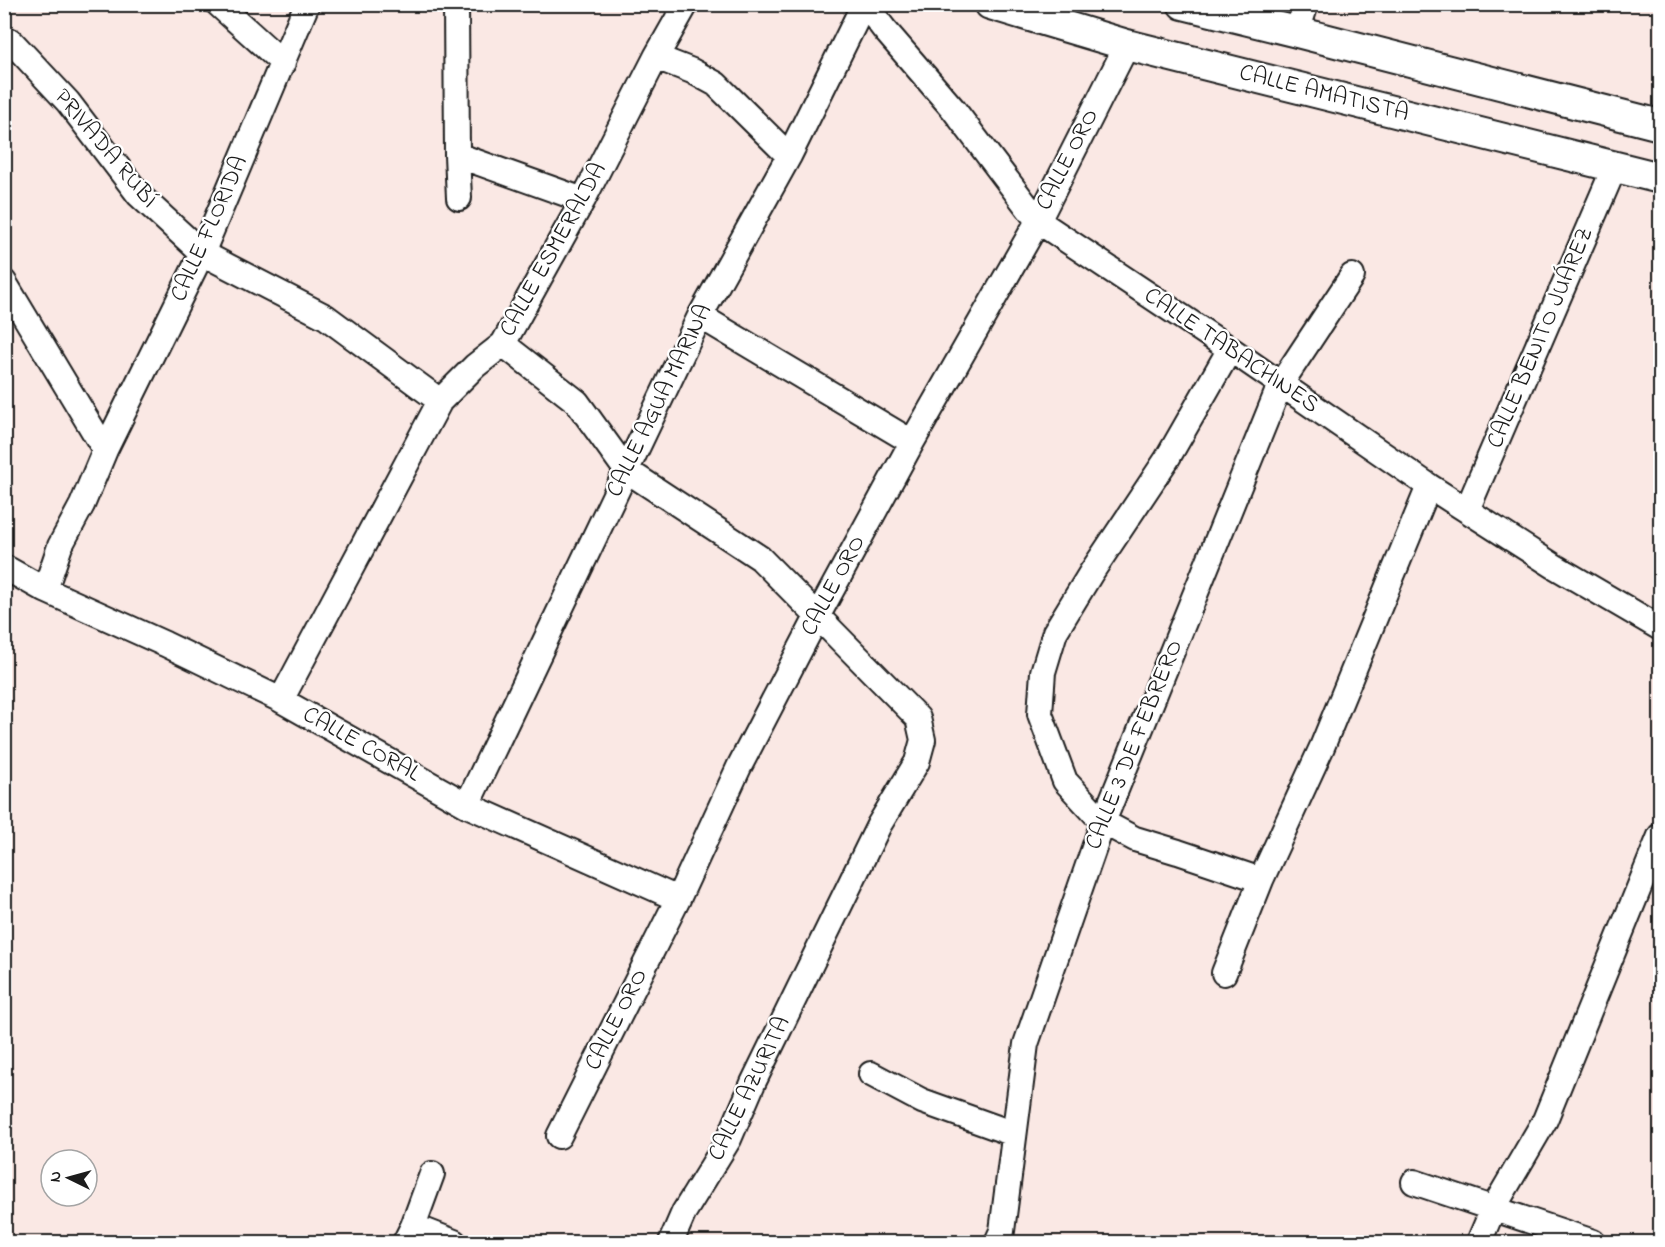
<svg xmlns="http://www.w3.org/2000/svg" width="1665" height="1247" font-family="'Indie Flower',sans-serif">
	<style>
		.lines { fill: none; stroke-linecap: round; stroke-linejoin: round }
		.minor-casing { stroke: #1c1c1c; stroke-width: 28 }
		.tertiary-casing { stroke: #1c1c1c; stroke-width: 34 }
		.minor { stroke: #fff; stroke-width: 24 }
		.tertiary { stroke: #fff; stroke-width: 30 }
		.labels { text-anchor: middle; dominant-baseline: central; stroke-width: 4.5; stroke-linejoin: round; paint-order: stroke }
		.street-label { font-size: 24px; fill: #1c1c1c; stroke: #fff }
	</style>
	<rect width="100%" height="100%" fill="#fae8e4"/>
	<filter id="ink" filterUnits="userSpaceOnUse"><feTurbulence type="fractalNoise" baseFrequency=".0167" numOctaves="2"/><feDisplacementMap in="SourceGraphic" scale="12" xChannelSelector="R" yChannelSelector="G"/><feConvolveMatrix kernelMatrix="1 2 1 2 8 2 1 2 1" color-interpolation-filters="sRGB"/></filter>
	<g filter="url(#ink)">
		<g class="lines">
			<defs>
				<path id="minor" d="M218 4 283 63
					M456 4 457 155 459 198
					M865 4 884 29 954 110 1038 221 1230 349 1429 486 1554 566 1660 628
					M1297 32 1306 4
					M11 41 68 102 139 195 202 253 326 317 440 401
					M656 57 692 71 716 84 789 156
					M457 155 583 200
					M4 282 105 450
					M700 316 912 442
					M503 344 577 402 626 470 760 558 918 718 923 740 917 762 879 825 753 1083 729 1139 684 1212 671 1242
					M1230 349 1167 459 1091 573 1055 632 1043 672 1040 714 1065 781 1103 822 1135 839 1178 852 1261 880
					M1467 510 1615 166
					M4 567 45 590 60 546 82 505 105 450 202 253 307 4
					M45 590 165 644 281 700 467 805 678 899
					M281 700 440 401 475 366 503 344 583 200 656 57 686 4
					M467 805 700 316 789 156 864 4
					M1224 973 1261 880 1322 747 1429 486
					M871 1074 922 1101 1014 1134
					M559 1136 678 899 739 767 817 617 912 442 1038 221 1127 45
					M1414 1182 1593 1242
					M413 1226 454 1242
					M405 1242 413 1226 432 1174
					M997 1242 1002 1231 1026 1044 1103 822 1280 385 1352 276
					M1479 1242 1493 1209 1545 1120 1660 836"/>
				<path id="tertiary" d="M990 4 1127 45 1660 178
					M1183 4 1297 32 1660 125"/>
			</defs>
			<!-- minor casing -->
			<use href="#minor" class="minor-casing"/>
			<!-- tertiary casing -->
			<use href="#tertiary" class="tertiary-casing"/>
			<!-- minor -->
			<use href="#minor" class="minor"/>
			<!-- tertiary -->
			<use href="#tertiary" class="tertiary"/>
		</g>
	</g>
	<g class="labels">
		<!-- street labels -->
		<g class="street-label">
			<text transform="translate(1324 94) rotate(14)">CALLE AMATISTA</text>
			<text transform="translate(105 149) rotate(50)">PRIVADA RUBÍ</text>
			<text transform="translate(1068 160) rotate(-63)">CALLE ORO</text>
			<text transform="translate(210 229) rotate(-66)">CALLE FLORIDA</text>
			<text transform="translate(554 250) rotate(-61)">CALLE ESMERALDA</text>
			<text transform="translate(1541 338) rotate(-67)">CALLE BENITO JUÁREZ</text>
			<text transform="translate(1231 351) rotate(34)">CALLE TABACHINES</text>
			<text transform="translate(660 401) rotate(-64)">CALLE AGUA MARINA</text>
			<text transform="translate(834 586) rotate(-62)">CALLE ORO</text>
			<text transform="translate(361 745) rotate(29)">CALLE CORAL</text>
			<text transform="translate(1135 745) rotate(-68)">CALLE 3 DE FEBRERO</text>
			<text transform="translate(617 1020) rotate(-63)">CALLE ORO</text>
			<text transform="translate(750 1089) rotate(-64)">CALLE AZURITA</text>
		</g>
	</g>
	<!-- margin -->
	<rect width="1665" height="1247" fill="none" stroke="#fff" stroke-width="24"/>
	<rect x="12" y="12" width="1641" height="1223" fill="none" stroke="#1c1c1c" stroke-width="2" filter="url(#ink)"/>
	<!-- north arrow -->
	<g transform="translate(69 1178) rotate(275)"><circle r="28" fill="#ffffff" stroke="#a4a4a4" stroke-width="1.5"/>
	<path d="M0-4.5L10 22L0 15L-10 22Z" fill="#1c1c1c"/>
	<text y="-9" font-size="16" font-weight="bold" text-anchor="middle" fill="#1c1c1c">N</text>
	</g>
</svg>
